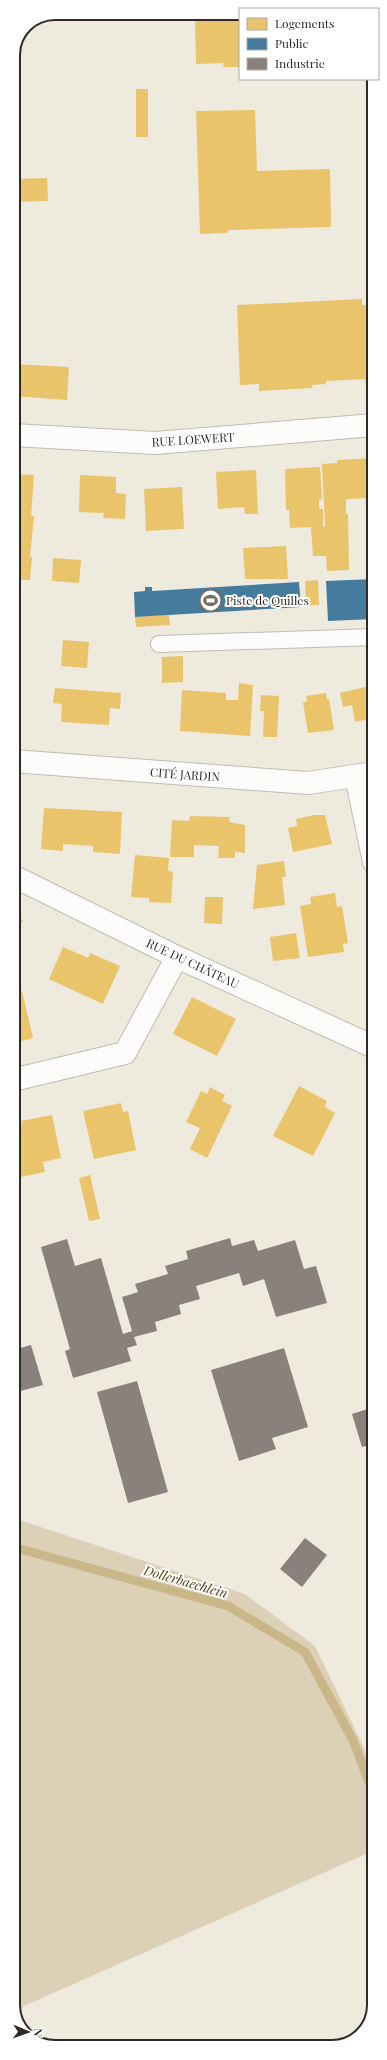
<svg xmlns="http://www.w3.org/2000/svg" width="387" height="2060" font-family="'Playfair Display',serif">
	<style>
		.green { fill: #dcd1b6 }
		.homes { fill: #e9c46a }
		.public { fill: #457b9d }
		.industry { fill: #8a817c }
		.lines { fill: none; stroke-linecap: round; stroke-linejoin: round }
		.stream { stroke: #c9b789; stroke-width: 9 }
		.lane-casing { stroke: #c0bcb3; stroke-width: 18 }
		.street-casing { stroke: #c0bcb3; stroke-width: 24 }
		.lane { stroke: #fdfcfa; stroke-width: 16 }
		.street { stroke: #fdfcfa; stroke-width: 22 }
		.labels { text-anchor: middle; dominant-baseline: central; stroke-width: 4; stroke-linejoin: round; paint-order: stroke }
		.street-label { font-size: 12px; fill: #2f2b24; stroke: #fff }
		.poi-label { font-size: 12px; fill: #2f2b24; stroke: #fff; text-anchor: start }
		.water-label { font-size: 13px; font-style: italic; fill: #513f0e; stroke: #fff }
		.rim { fill: none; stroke: #2f2b24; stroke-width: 2 }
	</style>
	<rect width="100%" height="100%" fill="#efeade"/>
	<!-- green -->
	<path class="green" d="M13 1518 245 1594 315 1646 374 1769V1796L370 1798 366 1854 13 2011Z"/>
	<!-- homes -->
	<path class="homes" d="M195 13H240V67H223L224 63 196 64Z
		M136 89H148V137H136Z
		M255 110 257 171 330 169 331 227 228 230 227 233 200 234 196 111Z
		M47 178 48 201 13 202V179Z
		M362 299V305H374V384H366L365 379 326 381V384L312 385V388L259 391V384L240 385 237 305Z
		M13 364 69 367 67 400 13 396Z
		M374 458V498L346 499V514H348L349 570 327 571 326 556H313L311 527 290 528 289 510H286L285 469 320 467 322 499 319 500V509H323V527H325L322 464 337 463V460Z
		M256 470 258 514H245L244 507 218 509 216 472Z
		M13 474 34 475 31 516H34L30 557H32L30 580 13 579V536L20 537V530H18L19 509H13Z
		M80 475 116 477V493L126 494 125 519 103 518 104 513 79 512Z
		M182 487 184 529 146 531 144 489Z
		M286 546 288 579H245L243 548Z
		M53 558 81 560 79 583 52 581Z
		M318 580 319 605H306L305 581Z
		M169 615 170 625 136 627 135 617Z
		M63 640 89 642 87 668 61 666Z
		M183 656V682L162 683V657Z
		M239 683 253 685 250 736 180 731 182 690 226 693V700H238Z
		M374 685V718L355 722 352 705 343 707 340 693Z
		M55 688 121 693 120 709 110 708 109 725 61 722 62 704 53 703Z
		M326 693 327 699H329L334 730 308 733 303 702H307L306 696Z
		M261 695 279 696 277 737H263L264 711H260Z
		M44 808 122 812 120 854 93 852V846L63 844V851L41 849Z
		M314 815H325L332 844 293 852 288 828 297 826 296 819Z
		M190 816 230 817 229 822 245 825V853L235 852V858H218L219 846 194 845V857H170L172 820 189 821Z
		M135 855 169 858 168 871 173 872 171 903 149 902V898L131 897Z
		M284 861 286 877H282L285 905 253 909 257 865Z
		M335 893 337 907 342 906 348 943 343 944 344 952 308 957 300 906 311 904 310 897Z
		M205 897H223L222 924 204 923Z
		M13 915 23 920 13 940Z
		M296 933 300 958 273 961 270 937Z
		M63 947 88 958 90 953 120 966 103 1004 49 979Z
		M22 991 33 1038 13 1043V993Z
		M192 997 236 1019 217 1056 173 1034Z
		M299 1086 327 1101 325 1107 335 1113 313 1156 273 1136Z
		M210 1087 225 1095 222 1101 232 1106 207 1158 190 1149 200 1128 186 1122 201 1091 207 1094Z
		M121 1103 123 1112 128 1111 136 1150 94 1159 83 1111Z
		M52 1115 61 1158 43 1162 45 1172 15 1178 13 1169V1125L22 1124 21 1121Z
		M90 1175 100 1219 89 1221 79 1178Z"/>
	<!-- public -->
	<path class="public" d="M374 579V619L328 621 326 581Z
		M299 582 301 607 135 617 134 592 145 591V587H152V591Z"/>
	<!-- industry -->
	<path class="industry" d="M230 1238 232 1246 254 1240 258 1251 295 1240 304 1269 316 1266 327 1303 276 1317 264 1279 243 1286 239 1273 196 1286 200 1299 179 1305 181 1314 155 1322 157 1331 134 1337 137 1345 127 1348 131 1361 73 1378 65 1351 70 1349 41 1247 67 1239 75 1266 101 1258 123 1334 132 1331 122 1297 138 1292 135 1284 168 1274 165 1266 188 1259 186 1251Z
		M31 1345 43 1385 13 1393V1350Z
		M284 1348 308 1427 272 1438 276 1449 239 1461 211 1370Z
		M137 1381 168 1492 128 1503 97 1392Z
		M374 1407V1444L362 1447 352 1414Z
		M305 1538 327 1555 302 1587 280 1569Z"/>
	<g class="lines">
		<!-- stream -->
		<path class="stream" d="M13 1547 228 1606 305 1652 353 1740 374 1795"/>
		<defs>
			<path id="lane" d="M159 644 374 637"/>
			<path id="street" d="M13 435 155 443 374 425
				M13 761 308 783 374 773
				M356 776 374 862
				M13 876 177 957 374 1047
				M13 1080 125 1053 177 957"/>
		</defs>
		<!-- lane casing -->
		<use href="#lane" class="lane-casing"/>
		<!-- street casing -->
		<use href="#street" class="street-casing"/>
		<!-- lane -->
		<use href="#lane" class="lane"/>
		<!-- street -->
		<use href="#street" class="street"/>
	</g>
	<!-- icons -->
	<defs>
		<symbol id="stadium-ring" viewBox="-11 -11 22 22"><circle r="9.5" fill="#fff" stroke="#726e65" stroke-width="1.5"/><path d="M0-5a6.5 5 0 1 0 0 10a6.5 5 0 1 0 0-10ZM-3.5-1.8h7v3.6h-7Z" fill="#726e65"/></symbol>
	</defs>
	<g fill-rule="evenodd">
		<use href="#stadium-ring" x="198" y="588" width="25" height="25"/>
	</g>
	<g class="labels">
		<!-- street labels -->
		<g class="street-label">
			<text transform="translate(193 439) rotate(-4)">RUE LOEWERT</text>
			<text transform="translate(185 774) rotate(4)">CITÉ JARDIN</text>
			<text transform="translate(193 963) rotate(25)">RUE DU CHÂTEAU</text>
		</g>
		<!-- poi labels -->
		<g class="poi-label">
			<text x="226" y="600">Piste de Quilles</text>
		</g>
		<!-- water labels -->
		<g class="water-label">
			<text transform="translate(186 1581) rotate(16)">Dollerbaechlein</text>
		</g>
	</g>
	<!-- crop -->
	<path d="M0 0H387V2060H0ZM55 20H332A35 35 0 0 1 367 55V2005A35 35 0 0 1 332 2040H55A35 35 0 0 1 20 2005V55A35 35 0 0 1 55 20Z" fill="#fff" fill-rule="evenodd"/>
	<path class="rim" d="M55 20H332A35 35 0 0 1 367 55V2005A35 35 0 0 1 332 2040H55A35 35 0 0 1 20 2005V55A35 35 0 0 1 55 20Z"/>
	<!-- legend -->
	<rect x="239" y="8" width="140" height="72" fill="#ffffff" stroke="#acaaa7"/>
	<rect x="247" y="18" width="20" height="12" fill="#e9c46a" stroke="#acaaa7"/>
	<text x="275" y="28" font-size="12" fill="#2f2b24">Logements</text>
	<rect x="247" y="38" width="20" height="12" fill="#457b9d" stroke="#acaaa7"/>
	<text x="275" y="48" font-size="12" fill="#2f2b24">Public</text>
	<rect x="247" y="58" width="20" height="12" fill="#8a817c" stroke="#acaaa7"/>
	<text x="275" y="68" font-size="12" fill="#2f2b24">Industrie</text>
	<!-- north arrow -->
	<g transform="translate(28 2032) rotate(92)" stroke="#ffffff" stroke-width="3" paint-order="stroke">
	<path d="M0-3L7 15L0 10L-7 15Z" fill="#2f2b24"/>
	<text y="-6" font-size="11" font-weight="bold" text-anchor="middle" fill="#2f2b24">N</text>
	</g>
</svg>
